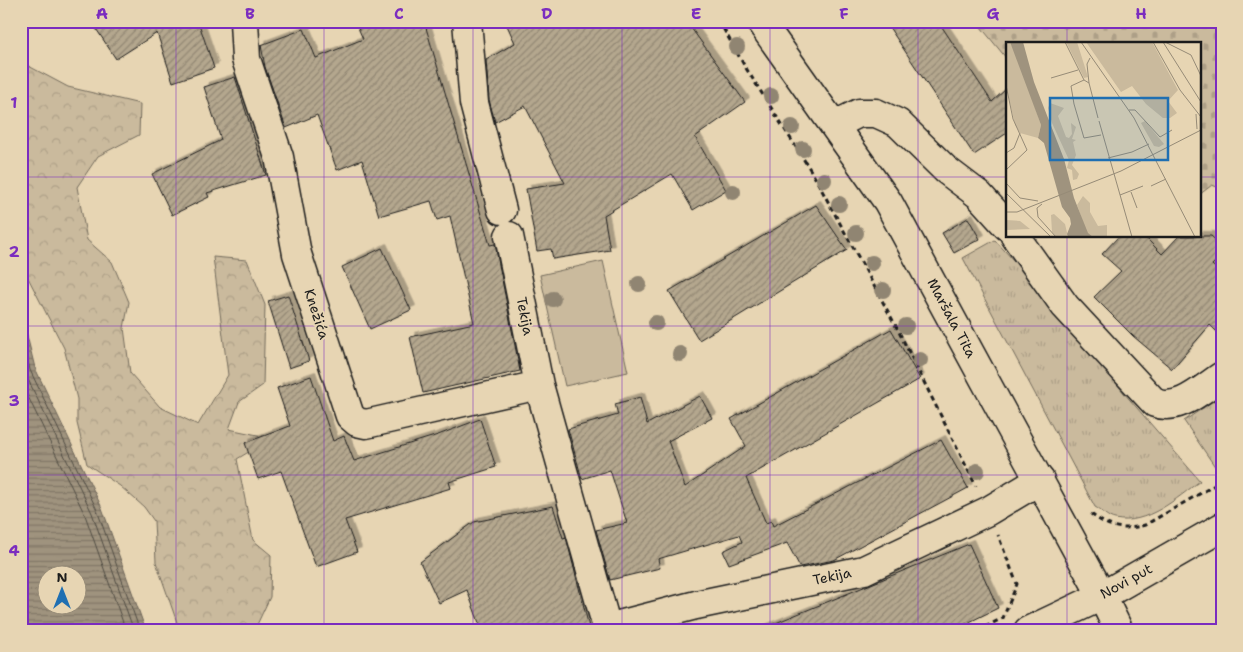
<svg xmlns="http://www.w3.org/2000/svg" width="1243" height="652" font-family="'Shantell Sans',sans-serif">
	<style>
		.grass { fill: #caba9d; stroke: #736b5c }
		.forest { fill: url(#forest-crowns); stroke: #736b5c }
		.cemetery { fill: url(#cemetery-stones); stroke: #736b5c }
		.park { fill: url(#park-tufts); stroke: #736b5c }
		.water { fill: url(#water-rules); stroke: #6b6357; fill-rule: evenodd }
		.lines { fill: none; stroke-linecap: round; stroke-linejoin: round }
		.shore { stroke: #504c43; stroke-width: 1 }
		.building { fill: url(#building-hatch); stroke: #1c1c1c; filter: url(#shadow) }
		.minor-casing { stroke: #1c1c1c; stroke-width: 31 }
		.tertiary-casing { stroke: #1c1c1c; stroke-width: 31 }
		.primary-casing { stroke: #1c1c1c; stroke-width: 31 }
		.path { stroke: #1c1c1c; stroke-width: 3; stroke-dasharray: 5 4; stroke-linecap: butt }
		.minor { stroke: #e7d5b3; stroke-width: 28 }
		.tertiary { stroke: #e7d5b3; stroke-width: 28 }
		.primary { stroke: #e7d5b3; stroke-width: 28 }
		.tree { fill: #908572 }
		.grid { fill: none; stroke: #7b2cbf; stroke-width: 1; stroke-opacity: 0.55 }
		.labels { text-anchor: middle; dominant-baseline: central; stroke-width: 4; stroke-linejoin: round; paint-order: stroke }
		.street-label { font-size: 14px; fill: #1c1c1c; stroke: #e7d5b3 }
		.inset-road { fill: none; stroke: #968b77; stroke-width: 1 }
		.view { fill: #1f6fb2; fill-opacity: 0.15; stroke: #1f6fb2; stroke-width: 2.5 }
		.inset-edge { fill: none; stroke: #1c1c1c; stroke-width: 2.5 }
		.neatline { fill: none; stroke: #7b2cbf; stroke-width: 2 }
		.grid-label { font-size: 16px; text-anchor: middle; font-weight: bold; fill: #7b2cbf }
	</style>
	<defs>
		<pattern id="forest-crowns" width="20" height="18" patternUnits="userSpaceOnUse" patternTransform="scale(1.25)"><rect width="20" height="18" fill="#caba9d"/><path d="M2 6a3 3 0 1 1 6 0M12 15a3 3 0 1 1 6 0" fill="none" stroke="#ad9f87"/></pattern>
		<pattern id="cemetery-stones" width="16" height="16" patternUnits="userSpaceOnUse" patternTransform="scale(1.25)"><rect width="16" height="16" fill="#caba9d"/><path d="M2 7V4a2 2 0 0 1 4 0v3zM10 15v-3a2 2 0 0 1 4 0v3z" fill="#ad9f87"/></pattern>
		<pattern id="park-tufts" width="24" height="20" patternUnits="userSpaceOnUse" patternTransform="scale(1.25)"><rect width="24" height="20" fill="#caba9d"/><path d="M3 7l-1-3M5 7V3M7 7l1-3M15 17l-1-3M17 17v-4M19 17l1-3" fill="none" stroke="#ad9f87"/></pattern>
		<pattern id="water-rules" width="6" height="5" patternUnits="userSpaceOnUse" patternTransform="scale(1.25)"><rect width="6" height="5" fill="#9f937e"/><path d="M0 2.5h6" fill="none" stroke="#817766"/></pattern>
		<pattern id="building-hatch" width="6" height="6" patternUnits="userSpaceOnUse" patternTransform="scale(1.25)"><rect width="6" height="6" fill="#b4a78e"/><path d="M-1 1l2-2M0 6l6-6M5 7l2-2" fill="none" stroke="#928773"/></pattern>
		<filter id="shadow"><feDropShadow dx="4.5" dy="-4.5" stdDeviation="0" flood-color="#0004"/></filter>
	</defs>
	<rect width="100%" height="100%" fill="#e7d5b3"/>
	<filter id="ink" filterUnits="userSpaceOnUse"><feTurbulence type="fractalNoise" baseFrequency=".02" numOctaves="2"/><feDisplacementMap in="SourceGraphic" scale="10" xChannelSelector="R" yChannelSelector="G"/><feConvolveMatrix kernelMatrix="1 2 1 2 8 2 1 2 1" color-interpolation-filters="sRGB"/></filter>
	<g filter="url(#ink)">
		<!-- grass -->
		<path class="grass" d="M603 261 628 372 565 386 540 275Z"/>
		<!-- forest -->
		<path class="forest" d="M21 62 68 87 140 104 139 135 98 156 77 187 87 240 112 262 129 302 124 328 130 373 160 407 198 425 228 375 213 257 247 260 265 305 263 385 239 402 229 429 272 438 237 459 253 540 271 555 270 597 254 631H180L156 562 154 521 144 507 120 486 87 464 77 423V399L64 348 21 264Z"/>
		<!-- cemetery -->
		<path class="cemetery" d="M976 21H1222V189L1212 185 1199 195V44H1007V59Z"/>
		<!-- park -->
		<path class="park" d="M995 240 1061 313 1124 393 1200 481C1177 498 1146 526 1115 519 1108 518 1101 510 1095 507L963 258Z
			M1222 395V469L1218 471 1184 421Z"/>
		<!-- water -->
		<path class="water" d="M21 311 35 368 102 508 146 631H21ZM48 574H78V604H48Z"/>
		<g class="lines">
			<!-- shore -->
			<path class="shore" d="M21 332 30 370 97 510 140 631
				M21 359 25 373 92 513 134 631
				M21 382 85 515 126 631"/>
		</g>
		<!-- building -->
		<path class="building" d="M91 21H198L214 68 173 82 157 33 116 59Z
			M355 21H424L490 245 495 244 520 371 423 393 410 337 474 323 450 216 437 220 431 201 379 216 362 160 337 170 317 115 286 128 265 67 261 45 304 29 316 58 363 39Z
			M505 21H686L745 102 695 137 726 190 693 210 672 174 604 215 610 250 553 259 551 249 537 251 526 189 565 183 525 106 495 122 489 100 486 60 515 43Z
			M885 21H938L992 102 1007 88V133L974 155Z
			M235 77 266 175 207 193 209 197 172 215 152 174 221 140 204 87Z
			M816 205 847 250 699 340 669 291Z
			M968 218 980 239 954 253 942 233Z
			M1119 236H1144L1162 254 1179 236H1211L1222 246V255L1212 265 1222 274V337L1210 325 1172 369 1133 336 1094 297 1121 271 1102 254Z
			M382 248 411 310 370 329 342 267Z
			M288 295 309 361 289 368 268 301Z
			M891 329 920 379 746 478 766 523 771 521 773 526 941 440 968 488 834 560 800 567 787 543 729 564 723 551 742 542 739 535 658 559 660 568 610 580 596 530 627 523 610 470 582 479 568 429 618 415 615 404 640 397 647 424 700 396 712 418 668 441 685 487 746 446 731 419Z
			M311 376 333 441 344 436 354 461 438 435 480 419 496 467 449 482 451 488 345 520 357 552 316 567 281 471 258 479 245 443 290 426 277 388Z
			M553 506 563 538 566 537 590 631H482L467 590 439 603 420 562 474 522Z
			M969 544 998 608 951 631H756Z"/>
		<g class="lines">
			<defs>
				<path id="minor" d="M244 21 246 59 279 157 297 254 350 416 357 422 366 424 539 385
					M467 21 474 103 502 210
					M835 125 859 113H876L898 123 946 170 979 195 1007 226
					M509 236 539 385 608 631
					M1015 236 1065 306 1155 403C1179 412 1202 389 1222 376
					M607 628 696 605 864 570 988 511 1040 480"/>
				<path id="tertiary" d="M760 21 888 202 1102 596 1119 631"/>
				<path id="primary" d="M1028 631 1102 596 1222 527"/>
			</defs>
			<!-- minor casing -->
			<use href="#minor" class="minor-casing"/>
			<!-- tertiary casing -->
			<use href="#tertiary" class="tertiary-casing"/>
			<!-- primary casing -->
			<use href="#primary" class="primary-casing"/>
			<!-- path -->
			<path class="path" d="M719 21 744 65 813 174 897 328 976 486
				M1091 514C1109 528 1123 531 1145 525L1222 481
				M977 631 1003 618 1017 584 998 535"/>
			<!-- minor -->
			<use href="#minor" class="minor"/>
			<!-- tertiary -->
			<use href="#tertiary" class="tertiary"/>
			<!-- primary -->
			<use href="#primary" class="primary"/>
		</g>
		<!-- trees -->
		<g class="tree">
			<circle cx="737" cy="47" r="8"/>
			<circle cx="771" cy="96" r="8"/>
			<circle cx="792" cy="127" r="8"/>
			<circle cx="803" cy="149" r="8"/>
			<circle cx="824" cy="180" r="8"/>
			<circle cx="733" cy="192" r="8"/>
			<circle cx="839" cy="204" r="8"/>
			<circle cx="856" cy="233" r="8"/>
			<circle cx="872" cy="263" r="8"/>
			<circle cx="639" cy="284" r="8"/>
			<circle cx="883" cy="290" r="8"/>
			<circle cx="553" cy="299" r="8"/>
			<circle cx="656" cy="323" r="8"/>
			<circle cx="906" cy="326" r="8"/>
			<circle cx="680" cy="354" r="8"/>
			<circle cx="920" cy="360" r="8"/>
			<circle cx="977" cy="471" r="8"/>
		</g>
	</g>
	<!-- grid -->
	<path class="grid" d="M176 21V631M324 21V631M473 21V631M622 21V631M770 21V631M918 21V631M1067 21V44M21 177H1007M1199 177H1222M1067 236V631M21 326H1222M21 475H1222"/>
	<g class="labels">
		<!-- street labels -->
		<g class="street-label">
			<text transform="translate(317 314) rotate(72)">Knežića</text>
			<text transform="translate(525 316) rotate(79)">Tekija</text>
			<text transform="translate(952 318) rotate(62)">Maršala Tita</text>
			<text transform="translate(832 576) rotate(-12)">Tekija</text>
			<text transform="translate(1126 581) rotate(-29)">Novi put</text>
		</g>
	</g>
	<!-- overview -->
	<g transform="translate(1006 42)">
		<rect width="195" height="195" fill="#e7d5b3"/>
		<path d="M0 0H4L13 19 35 83 32 96 14 91 9 83 0 43ZM44 61 58 66 52 74 60 95 63 96 66 92 65 81 70 85 66 97 70 98 67 100 70 113 66 123 73 132 71 137 67 138 66 128 61 126 63 118 46 81 42 66ZM77 154 84 161V170L92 184 101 183V195H87L81 191 71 163ZM48 172 59 182 62 195H50L46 190 45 173ZM0 178 14 179 24 187 0 188Z" fill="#caba9d"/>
		<path d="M60 0H71L82 35 78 36ZM80 0H146L172 48 162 59 171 71 164 76H157L140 62 126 44 115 50Z" fill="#caba9d"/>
		<path d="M139 79 158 102 153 105 148 104 135 81Z" fill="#caba9d"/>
		<path d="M4 0H17L28 40 58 117 68 156 82 191 87 195H62L61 192 65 182 64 176 56 165 38 101 32 96 35 83Z" fill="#9f937e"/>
		<path class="inset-road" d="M59 0 78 38M75 0 128 76 189 195M147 0 174 48 195 75M157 0 195 60M159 0 185 13 195 34M84 16 81 22 83 41 92 76M45 36 72 28M83 41 78 38 65 44 68 62 78 96 95 93M0 43 7 77 21 108 0 128M123 68H129L154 95 166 88M190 72 191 87M93 79 126 195M0 111 8 106 14 91M102 116 126 110 143 102M0 141 14 156 32 159M145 144 160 137M125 150 131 166M0 151 45 195M114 153 137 144M36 162 31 166 32 175 50 195M0 170H11L115 129 195 88"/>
		<path class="view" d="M44 56H162V118H44Z"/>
		<rect width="195" height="195" class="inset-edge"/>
	</g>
	<!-- margin -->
	<rect width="1243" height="652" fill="none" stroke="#e7d5b3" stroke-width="55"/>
	<!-- north arrow -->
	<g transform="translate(62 590)"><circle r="24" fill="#e7d5b3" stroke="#968b77"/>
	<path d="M0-4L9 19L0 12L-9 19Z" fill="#1f6fb2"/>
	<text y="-8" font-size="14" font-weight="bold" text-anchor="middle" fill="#1c1c1c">N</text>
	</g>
	<rect x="28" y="28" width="1188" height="596" class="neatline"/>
	<g class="grid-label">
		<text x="102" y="19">A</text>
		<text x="250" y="19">B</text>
		<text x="399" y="19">C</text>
		<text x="547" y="19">D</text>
		<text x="696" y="19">E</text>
		<text x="844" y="19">F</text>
		<text x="993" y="19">G</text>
		<text x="1141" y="19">H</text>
		<text x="14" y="108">1</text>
		<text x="14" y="257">2</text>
		<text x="14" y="406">3</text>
		<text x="14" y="556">4</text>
	</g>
</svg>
